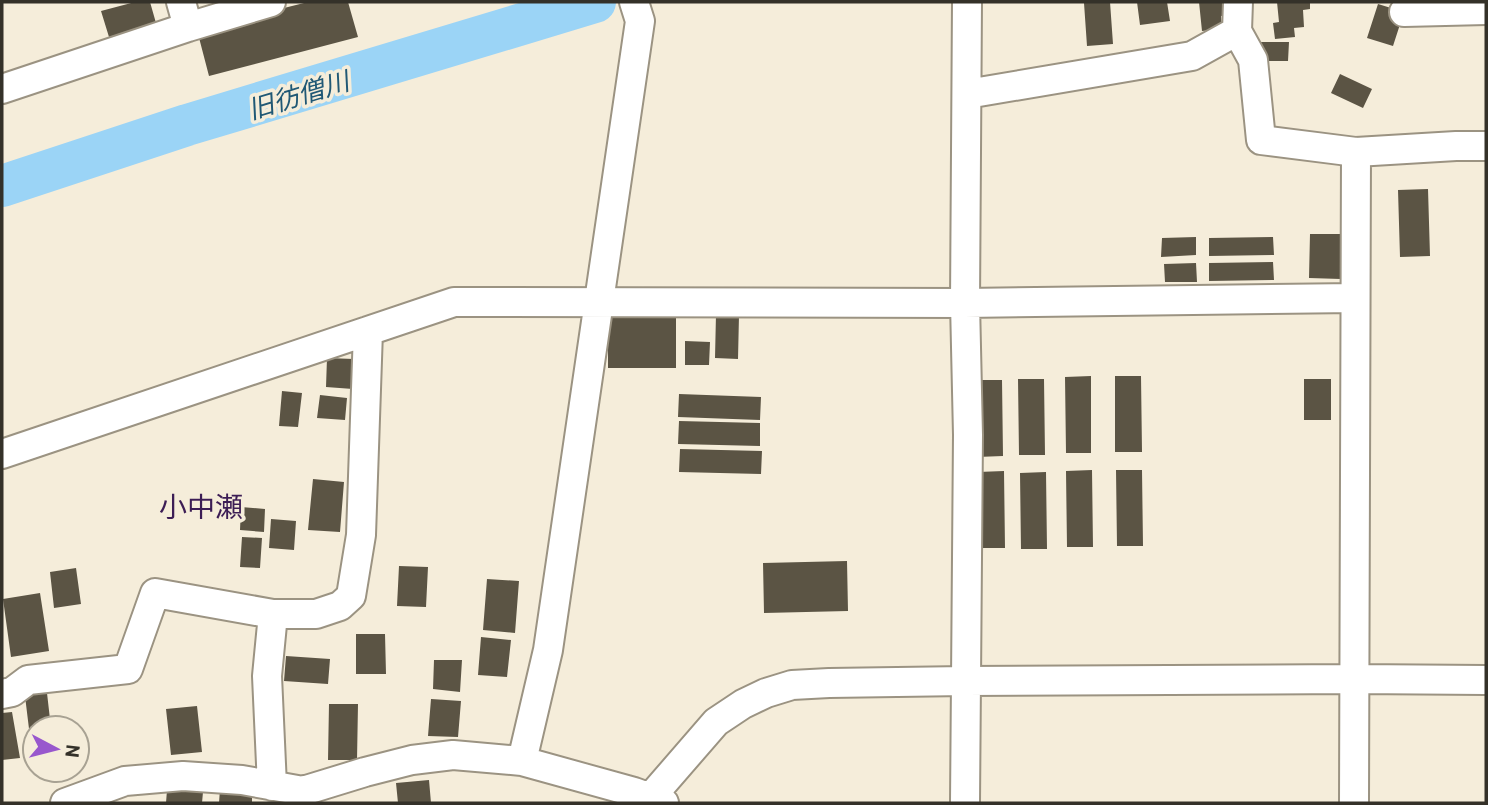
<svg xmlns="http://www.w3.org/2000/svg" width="1488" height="805" font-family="Barlow,'Noto Sans JP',sans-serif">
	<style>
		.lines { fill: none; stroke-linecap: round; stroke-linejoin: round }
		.river { stroke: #9bd4f6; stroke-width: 42 }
		.building { fill: #5b5444 }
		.minor-casing { stroke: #9b9382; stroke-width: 32 }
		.minor { stroke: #fff; stroke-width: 28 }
		.labels { text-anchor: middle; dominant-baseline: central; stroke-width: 7; stroke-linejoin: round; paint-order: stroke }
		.water-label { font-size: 26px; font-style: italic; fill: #205875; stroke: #f5edda }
		.quarter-label { font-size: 28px; fill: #3c1d55; stroke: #f5edda }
	</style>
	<rect width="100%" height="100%" fill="#f5edda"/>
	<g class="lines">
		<!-- river -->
		<path class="river" d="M2 186 187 125 595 2"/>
	</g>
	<!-- building -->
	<path class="building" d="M135 2H150L156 23 109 37 101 11Z
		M308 2H348L358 37 209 76 197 30Z
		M1110 2 1113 44 1087 46 1084 3Z
		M1137 2H1167L1170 21 1140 25Z
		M1199 2H1229L1230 15 1221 16 1222 29 1202 31Z
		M1277 2H1310V9L1303 10 1304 27 1294 28 1295 37 1275 39 1273 23 1279 22Z
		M1378 4 1404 12 1393 46 1367 38Z
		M1258 42H1289L1288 61H1258Z
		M1340 74 1372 89 1363 108 1331 93Z
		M1428 189 1430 256 1400 257 1398 190Z
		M1310 234H1342L1341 279 1309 278Z
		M1196 237V255L1161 257 1162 238Z
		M1273 237 1274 255 1209 256V238Z
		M1273 262 1274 280 1209 281V263Z
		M1196 263 1197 282H1165L1164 264Z
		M716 314 739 315 738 359 715 358Z
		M676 316V368H608V317Z
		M685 341 710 342 709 365H685Z
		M327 358 354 359 353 389 326 387Z
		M1091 376V453H1066L1065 377Z
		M1115 376H1141L1142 452H1115Z
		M1018 379H1044L1045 455H1019Z
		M1304 379H1331V420H1304Z
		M976 380H1002L1003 456 977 457Z
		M282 391 302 393 298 427 279 426Z
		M679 394 761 397 760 420 678 417Z
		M320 395 347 398 345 420 317 418Z
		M679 421 760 423V446L678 444Z
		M680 449 762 451 761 474 679 472Z
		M1092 470 1093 547H1067L1066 471Z
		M1116 470H1142L1143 546H1117Z
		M1004 471 1005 548H979L978 472Z
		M1046 472 1047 549H1021L1020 473Z
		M313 479 344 482 340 532 308 530Z
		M241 507 265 509 264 532 240 530Z
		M271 519 296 521 294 550 269 548Z
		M242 537 262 538 260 568 240 567Z
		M847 561 848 611 764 613 763 563Z
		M399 566 428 567 426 607 397 606Z
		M76 568 81 604 54 608 50 572Z
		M487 579 519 581 515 633 483 630Z
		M40 593 49 651 11 657 3 599Z
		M356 634H385L386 674H356Z
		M481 637 511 640 507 677 478 675Z
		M286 656 330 659 328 684 284 681Z
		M434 660H462L460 692 433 689Z
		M47 693 51 728H35V736L30 737 25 696Z
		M431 699 461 701 458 737 428 736Z
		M329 704H358L357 760H328Z
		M197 706 202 752 171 755 166 709Z
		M12 712 20 758 2 760V713Z
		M429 780 431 803H398L396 783Z
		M220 789 252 791V803H219Z
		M167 790 203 792 202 803H166Z"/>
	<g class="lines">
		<defs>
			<path id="minor" d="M181 2 188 27
				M1404 12 1486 10
				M1237 31 1253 60 1261 140 1356 152 1456 146H1486
				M2 89 188 27 271 2
				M967 94 1192 56 1237 31 1238 2
				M2 454 454 302 965 303 1355 298
				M2 694 12 692 28 680 128 669 155 593 273 614
				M522 761 548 650 640 21 634 2
				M272 786 267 676 273 614H316L340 606 351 596 361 535 368 331
				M651 797 716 722 743 704 766 693 792 685 829 683 965 681 1354 679 1486 680
				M65 803 125 781 183 776 242 780 303 791 365 772 412 760 453 755 522 761 634 792 664 803
				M965 803 968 435 965 303 967 2
				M1354 803 1356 152"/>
		</defs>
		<!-- minor casing -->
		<use href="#minor" class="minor-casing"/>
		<!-- minor -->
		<use href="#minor" class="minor"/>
	</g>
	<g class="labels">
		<!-- water labels -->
		<g class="water-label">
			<text transform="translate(298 94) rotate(-17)">旧彷僧川</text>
		</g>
		<!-- quarter labels -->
		<g class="quarter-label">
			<text x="201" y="506">小中瀬</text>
		</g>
	</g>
	<!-- border -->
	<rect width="1488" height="805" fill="none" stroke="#343129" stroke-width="7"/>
	<!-- north arrow -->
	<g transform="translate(56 749) rotate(97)"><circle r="33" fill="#f5edda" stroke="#a8a293" stroke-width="2"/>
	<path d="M0-5L12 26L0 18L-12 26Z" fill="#9857cd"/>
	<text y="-10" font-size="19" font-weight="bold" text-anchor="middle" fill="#343129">N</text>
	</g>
</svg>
